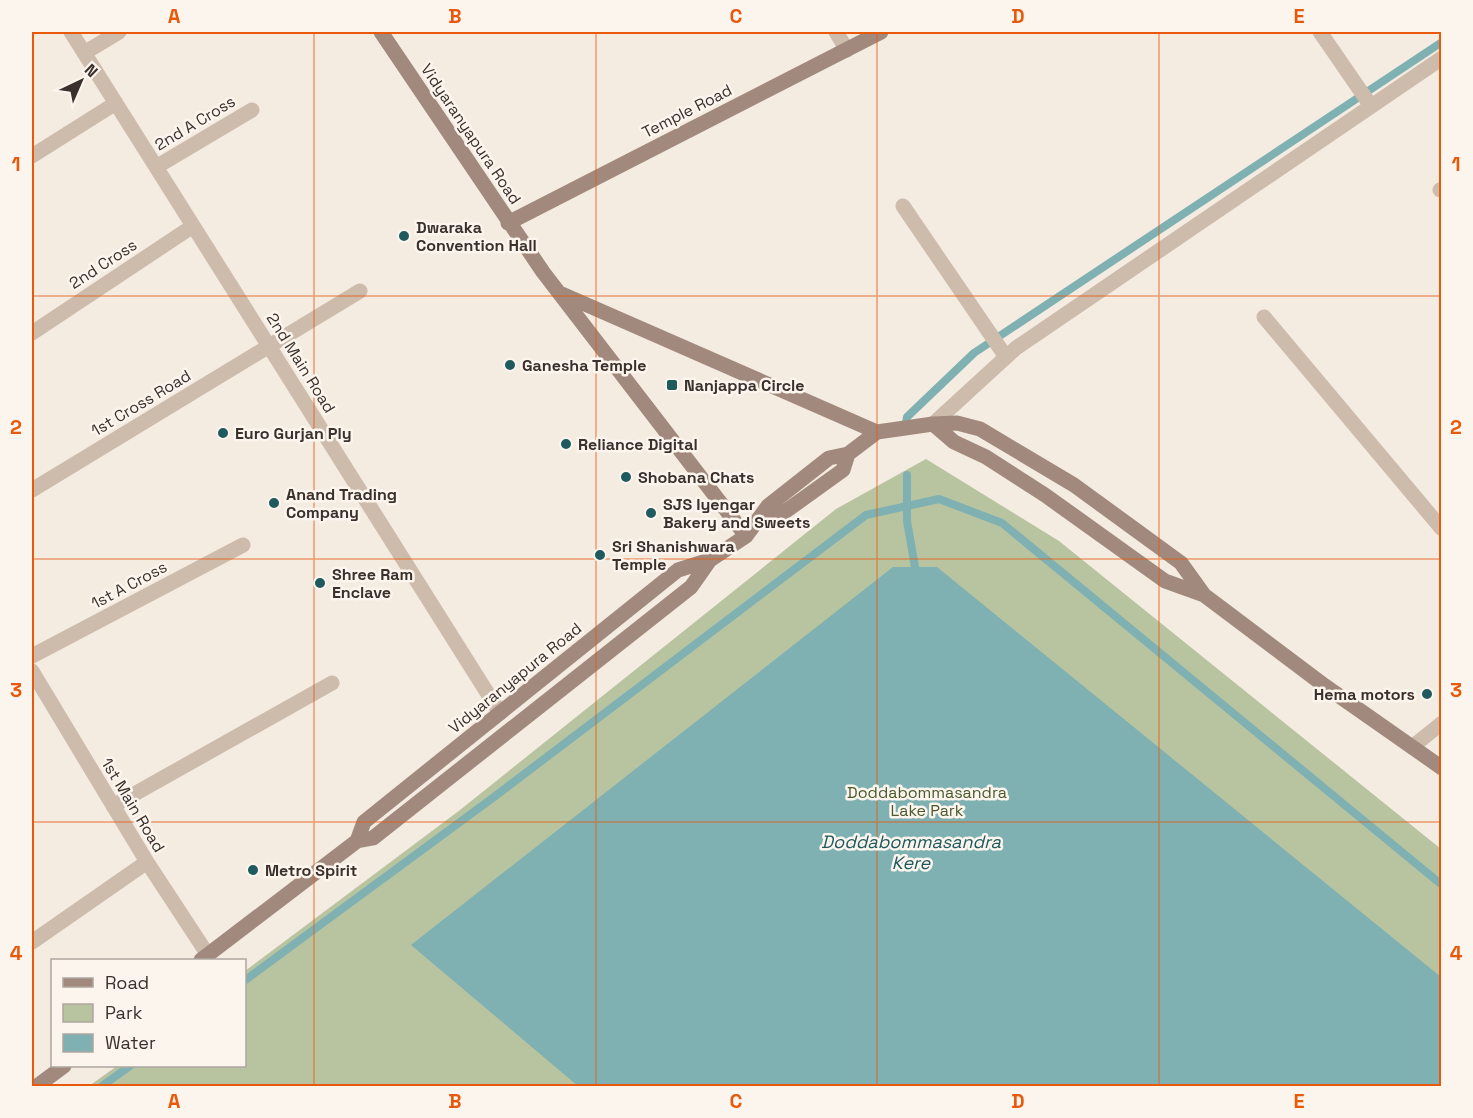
<svg xmlns="http://www.w3.org/2000/svg" width="1473" height="1118" font-family="'Space Grotesk',sans-serif">
	<style>
		.green { fill: #b8c4a0 }
		.water { fill: #7fb0b2 }
		.lines { fill: none; stroke-linecap: round; stroke-linejoin: round }
		.stream { stroke: #7fb0b2; stroke-width: 8 }
		.lane { stroke: #cdbbac; stroke-width: 15 }
		.street { stroke: #cdbbac; stroke-width: 15 }
		.secondary { stroke: #a18a7d; stroke-width: 15 }
		.grid { fill: none; stroke: #e8590c; stroke-width: 1.5; stroke-opacity: 0.55 }
		.poi-dot { fill: #1f5a5e; stroke: #fbf5ee; stroke-width: 2 }
		.labels { text-anchor: middle; dominant-baseline: central; stroke-width: 5; stroke-linejoin: round; paint-order: stroke }
		.street-label { font-size: 16px; fill: #3b302b; stroke: #fbf5ee }
		.poi-label { font-size: 16px; font-weight: bold; fill: #3b302b; stroke: #fbf5ee; text-anchor: start }
		.park-label { font-size: 16px; fill: #4a5a2e; stroke: #fbf5ee }
		.water-label { font-size: 18px; font-style: italic; fill: #1f5a5e; stroke: #fbf5ee }
		.neatline { fill: none; stroke: #e8590c; stroke-width: 2 }
		.grid-label { font-size: 20px; text-anchor: middle; font-weight: bold; fill: #e8590c }
	</style>
	<rect width="100%" height="100%" fill="#f4ebe1"/>
	<!-- green -->
	<path class="green" d="M926 459 1059 541 1441 849V1086H89L117 1066H244L245 971 460 810 836 509Z"/>
	<!-- water -->
	<path class="water" d="M893 567H937L1441 977V1086H578L411 945Z"/>
	<g class="lines">
		<!-- stream -->
		<path class="stream" d="M906 423 907 417 974 353 1442 42
			M907 475V521L915 567
			M244 981 494 797 866 515 939 499 1002 523 1442 885
			M102 1086 130 1066"/>
		<!-- lane -->
		<path class="lane" d="M903 206 1006 357"/>
		<!-- street -->
		<path class="street" d="M71 32 500 713
			M836 32 847 50
			M1320 32 1371 106
			M84 53 119 32
			M32 156 116 103
			M156 167 252 110
			M1440 190 1442 189
			M1264 317 1442 529
			M32 333 193 226
			M933 424 1016 348 1442 58
			M32 490 360 291
			M32 656 243 545
			M32 671 147 862 208 955
			M1412 747 1442 723
			M113 806 332 683
			M32 942 147 862"/>
		<!-- secondary -->
		<path class="secondary" d="M381 32 543 272 746 536
			M508 223 881 32
			M562 294 877 432
			M933 424 954 442 986 457 1045 495 1165 581 1204 595
			M768 506 772 521 843 470 848 454
			M357 841 364 822 678 570 710 560 746 536 768 506 829 458 848 454 877 432 933 424 957 423 980 429 1074 485 1181 563 1204 595 1325 686 1442 768
			M201 960 357 841 373 838 691 587 710 560
			M37 1086 64 1066"/>
	</g>
	<!-- grid -->
	<path class="grid" d="M314 32V1086M596 32V1086M877 32V1086M1159 32V1086M32 296H1442M32 559H1442M32 822H1442"/>
	<!-- markers -->
	<g class="poi-dot">
		<circle cx="404" cy="236" r="6"/>
		<circle cx="510" cy="365" r="6"/>
		<rect x="666" y="379" width="12" height="12" rx="3"/>
		<circle cx="223" cy="433" r="6"/>
		<circle cx="566" cy="444" r="6"/>
		<circle cx="626" cy="477" r="6"/>
		<circle cx="274" cy="503" r="6"/>
		<circle cx="651" cy="513" r="6"/>
		<circle cx="600" cy="555" r="6"/>
		<circle cx="320" cy="583" r="6"/>
		<circle cx="1427" cy="694" r="6"/>
		<circle cx="253" cy="870" r="6"/>
	</g>
	<g class="labels">
		<!-- street labels -->
		<g class="street-label">
			<text transform="translate(687 111) rotate(-27)">Temple Road</text>
			<text transform="translate(195 123) rotate(-31)">2nd A Cross</text>
			<text transform="translate(471 134) rotate(56)">Vidyaranyapura Road</text>
			<text transform="translate(103 264) rotate(-33)">2nd Cross</text>
			<text transform="translate(301 363) rotate(58)">2nd Main Road</text>
			<text transform="translate(141 403) rotate(-31)">1st Cross Road</text>
			<text transform="translate(129 585) rotate(-28)">1st A Cross</text>
			<text transform="translate(515 678) rotate(-39)">Vidyaranyapura Road</text>
			<text transform="translate(133 805) rotate(59)">1st Main Road</text>
		</g>
		<!-- poi labels -->
		<g class="poi-label">
			<text x="416" y="227">Dwaraka<tspan x="416" dy="18">Convention Hall</tspan></text>
			<text x="522" y="365">Ganesha Temple</text>
			<text x="684" y="385">Nanjappa Circle</text>
			<text x="235" y="433">Euro Gurjan Ply</text>
			<text x="578" y="444">Reliance Digital</text>
			<text x="638" y="477">Shobana Chats</text>
			<text x="286" y="494">Anand Trading<tspan x="286" dy="18">Company</tspan></text>
			<text x="663" y="504">SJS Iyengar<tspan x="663" dy="18">Bakery and Sweets</tspan></text>
			<text x="612" y="546">Sri Shanishwara<tspan x="612" dy="18">Temple</tspan></text>
			<text x="332" y="574">Shree Ram<tspan x="332" dy="18">Enclave</tspan></text>
			<text x="1415" y="694" text-anchor="end">Hema motors</text>
			<text x="265" y="870">Metro Spirit</text>
		</g>
		<!-- park labels -->
		<g class="park-label">
			<text x="927" y="792">Doddabommasandra<tspan x="927" dy="18">Lake Park</tspan></text>
		</g>
		<!-- water labels -->
		<g class="water-label">
			<text x="911" y="841">Doddabommasandra<tspan x="911" dy="21">Kere</tspan></text>
		</g>
	</g>
	<!-- border -->
	<rect width="1473" height="1118" fill="none" stroke="#fbf5ee" stroke-width="66"/>
	<!-- legend -->
	<rect x="51" y="959" width="195" height="108" fill="#fbf5ee" stroke="#aea6a0" stroke-width="1.5"/>
	<rect x="63" y="978" width="30" height="9" fill="#a18a7d" stroke="#aea6a0" stroke-width="1.5"/>
	<text x="105" y="989" font-size="18" fill="#3b302b">Road</text>
	<rect x="63" y="1004" width="30" height="18" fill="#b8c4a0" stroke="#aea6a0" stroke-width="1.5"/>
	<text x="105" y="1019" font-size="18" fill="#3b302b">Park</text>
	<rect x="63" y="1034" width="30" height="18" fill="#7fb0b2" stroke="#aea6a0" stroke-width="1.5"/>
	<text x="105" y="1049" font-size="18" fill="#3b302b">Water</text>
	<!-- north arrow -->
	<g transform="translate(81 81) rotate(44)" stroke="#fbf5ee" stroke-width="4.5" paint-order="stroke">
	<path d="M0-4.5L10 22L0 15L-10 22Z" fill="#3b302b"/>
	<text y="-9" font-size="16" font-weight="bold" text-anchor="middle" fill="#3b302b">N</text>
	</g>
	<rect x="33" y="33" width="1407" height="1052" class="neatline"/>
	<g class="grid-label">
		<text x="174" y="23">A</text>
		<text x="455" y="23">B</text>
		<text x="736" y="23">C</text>
		<text x="1018" y="23">D</text>
		<text x="1299" y="23">E</text>
		<text x="16" y="171">1</text>
		<text x="1456" y="171">1</text>
		<text x="16" y="434">2</text>
		<text x="1456" y="434">2</text>
		<text x="16" y="697">3</text>
		<text x="1456" y="697">3</text>
		<text x="16" y="960">4</text>
		<text x="1456" y="960">4</text>
		<text x="174" y="1108">A</text>
		<text x="455" y="1108">B</text>
		<text x="736" y="1108">C</text>
		<text x="1018" y="1108">D</text>
		<text x="1299" y="1108">E</text>
	</g>
</svg>
